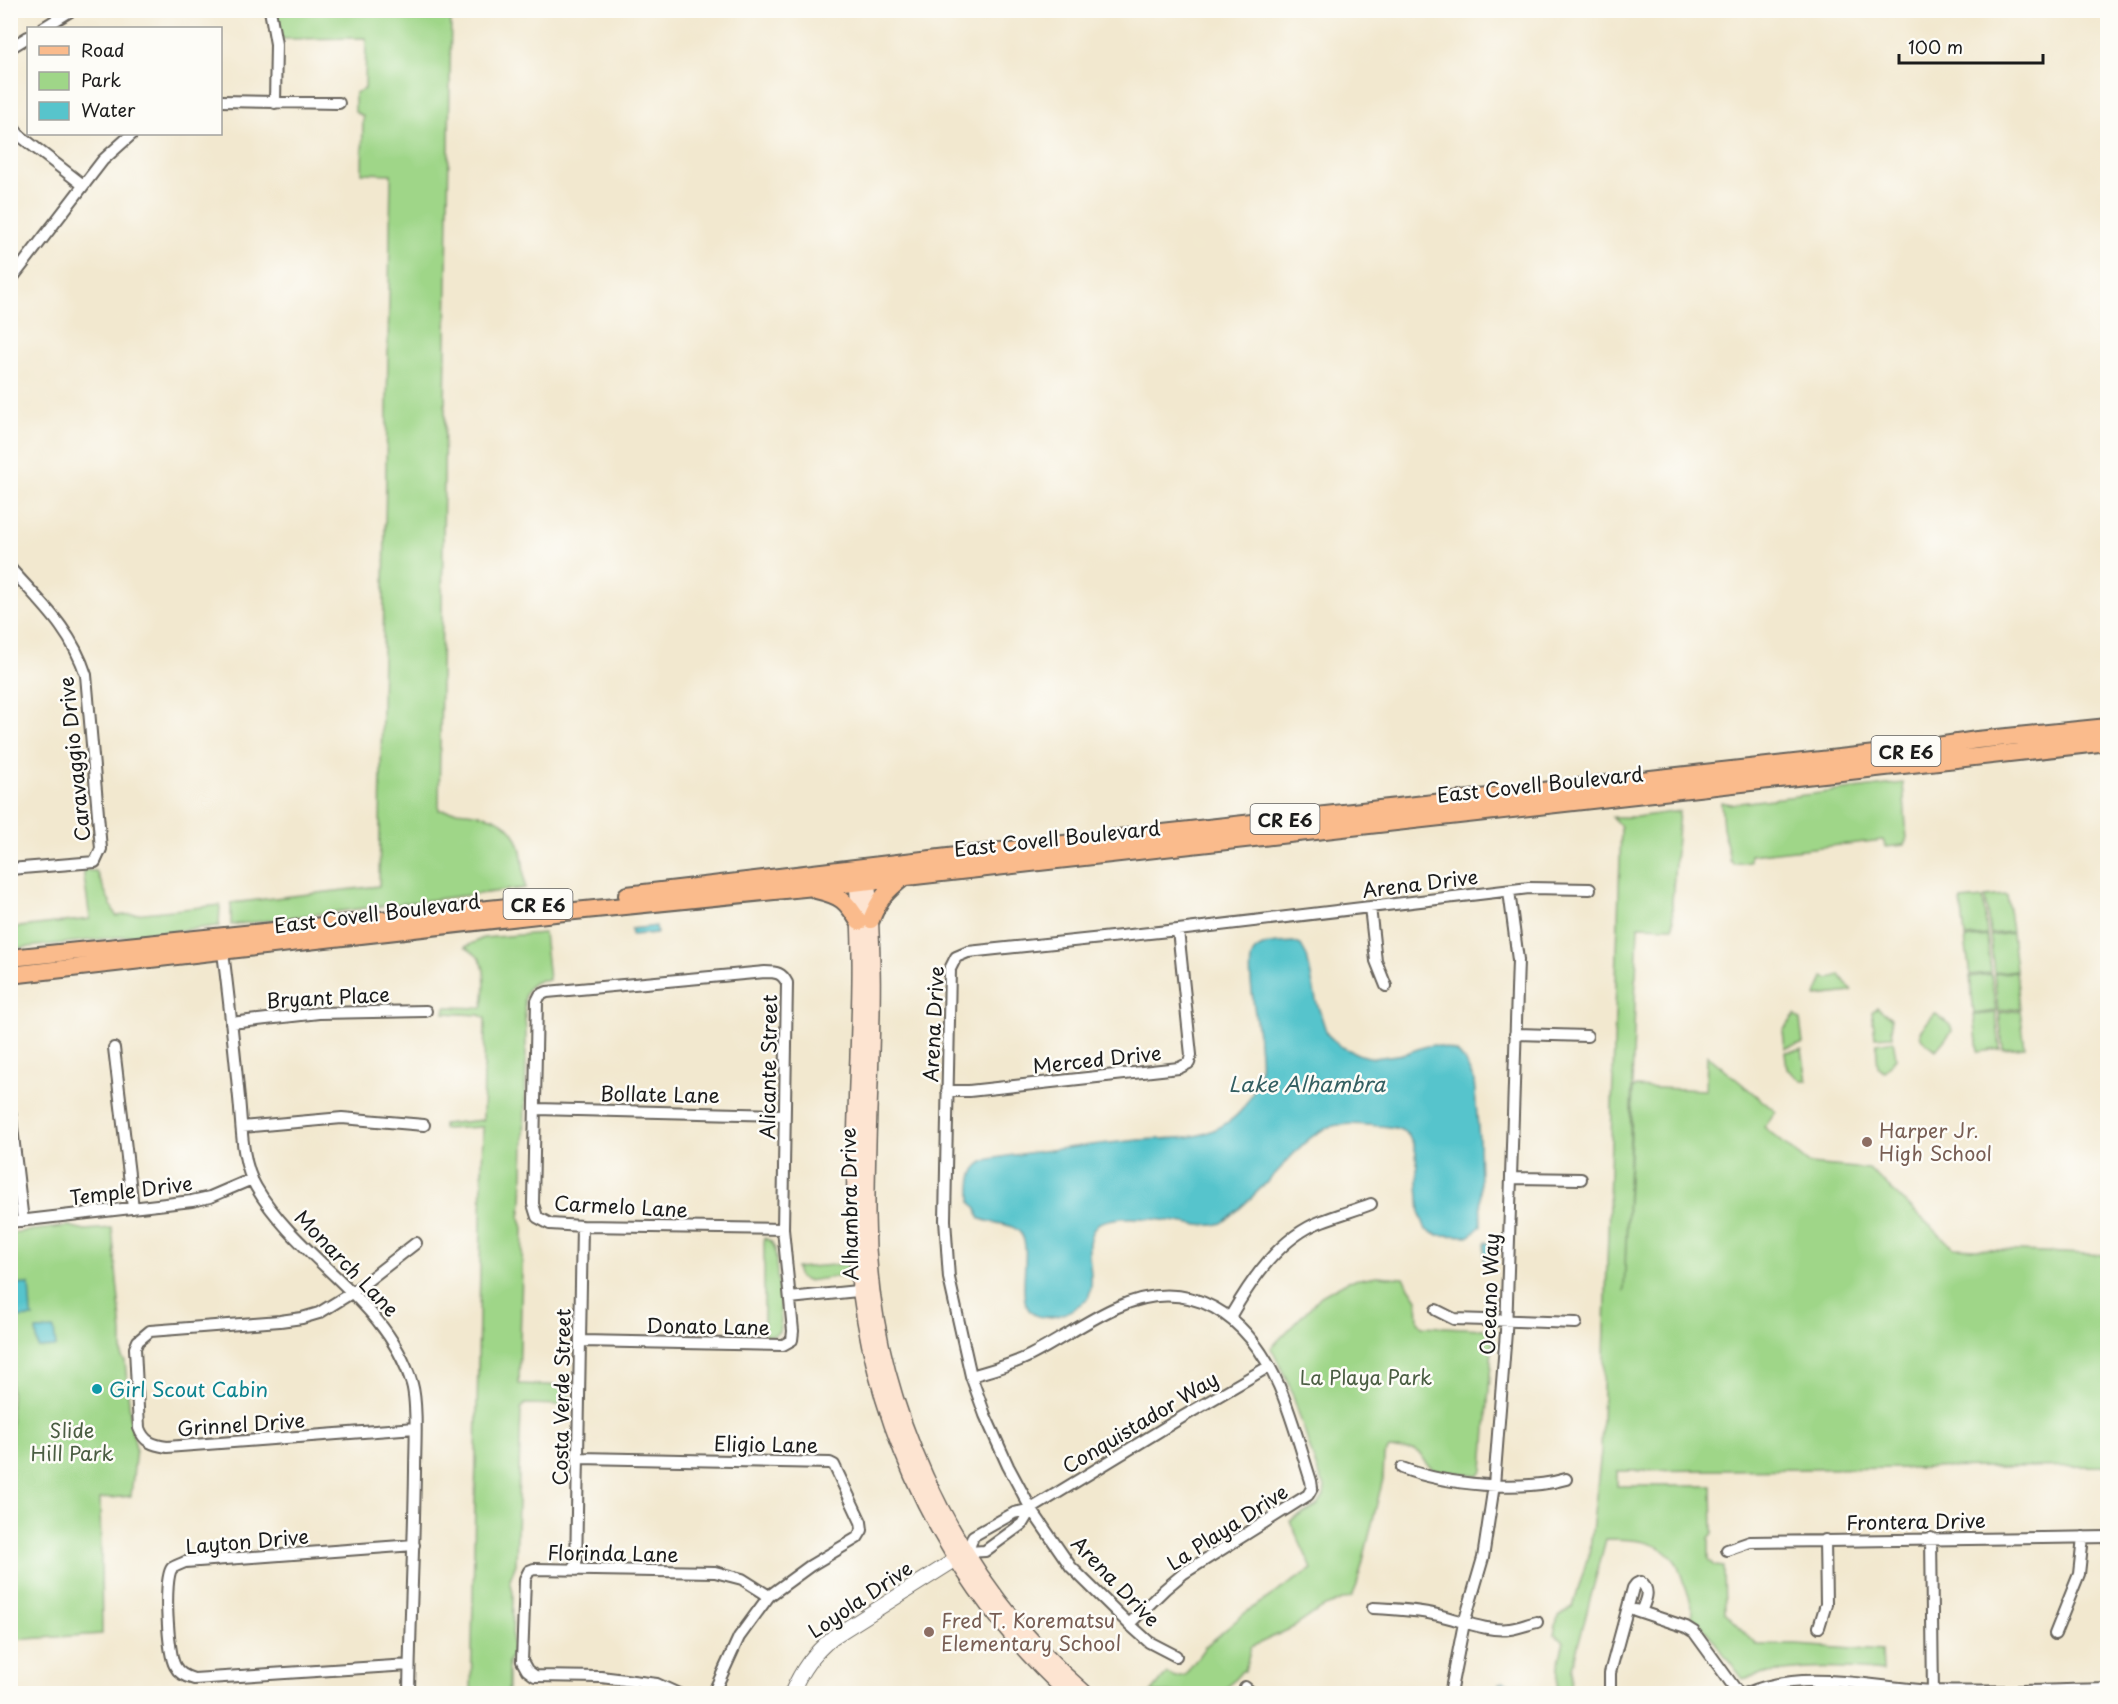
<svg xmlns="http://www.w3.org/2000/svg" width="2118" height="1704" font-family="'Playpen Sans',sans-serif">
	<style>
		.green { fill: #9fd688; stroke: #5e7952; stroke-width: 1.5 }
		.water { fill: #57c4cc; stroke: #3a7074; stroke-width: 1.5 }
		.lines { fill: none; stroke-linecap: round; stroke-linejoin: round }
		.minor-casing { stroke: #67635b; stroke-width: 14 }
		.tertiary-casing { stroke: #67635b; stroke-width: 16 }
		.secondary-casing { stroke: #67635b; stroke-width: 18 }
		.primary-casing { stroke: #67635b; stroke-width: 20 }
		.minor { stroke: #fff; stroke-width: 10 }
		.tertiary { stroke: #fff; stroke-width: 14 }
		.secondary { stroke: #fde4d1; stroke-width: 15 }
		.primary { stroke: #fabb8c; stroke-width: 16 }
		.education-dot { fill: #8d6e63; stroke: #fdfcf7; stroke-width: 2 }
		.culture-dot { fill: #0f9aa8; stroke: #fdfcf7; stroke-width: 2 }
		.labels { text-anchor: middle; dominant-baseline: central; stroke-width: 5; stroke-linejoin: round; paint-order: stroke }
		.shield { fill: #fdfcf7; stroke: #605f5e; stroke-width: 1.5 }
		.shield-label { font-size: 18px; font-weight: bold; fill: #1c1c1c }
		.street-label { font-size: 20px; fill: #1c1c1c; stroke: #fdfcf7 }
		.education-label { font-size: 20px; fill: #785e54; stroke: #fdfcf7; text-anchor: start }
		.park-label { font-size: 20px; fill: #4a5d42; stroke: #fdfcf7 }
		.culture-label { font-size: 20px; fill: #0d838f; stroke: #fdfcf7; text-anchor: start }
		.water-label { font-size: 21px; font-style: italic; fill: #345f62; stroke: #fdfcf7 }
	</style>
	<rect width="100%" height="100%" fill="#fdfcf7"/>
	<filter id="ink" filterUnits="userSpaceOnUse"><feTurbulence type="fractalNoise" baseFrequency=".0167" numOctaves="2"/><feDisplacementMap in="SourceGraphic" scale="12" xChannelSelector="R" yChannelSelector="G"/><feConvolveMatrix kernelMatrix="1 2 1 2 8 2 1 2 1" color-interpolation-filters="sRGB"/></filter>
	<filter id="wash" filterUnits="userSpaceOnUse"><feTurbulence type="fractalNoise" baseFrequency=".008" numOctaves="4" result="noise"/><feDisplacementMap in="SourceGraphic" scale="24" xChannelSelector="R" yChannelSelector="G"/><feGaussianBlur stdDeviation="1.35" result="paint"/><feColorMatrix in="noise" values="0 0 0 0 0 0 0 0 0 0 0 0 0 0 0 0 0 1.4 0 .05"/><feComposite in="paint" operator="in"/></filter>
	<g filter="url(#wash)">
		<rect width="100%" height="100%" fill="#f2e8cf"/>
		<!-- green -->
		<path class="green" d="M275 11H451L439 810C448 811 458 811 467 812 520 818 522 842 525 888L231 925V903L379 886 391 174 362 173 363 116 355 112V93L365 89 366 38 282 39Z
			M1903 783 1907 841 1905 845 1886 847 1883 840 1750 855V862L1734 864 1730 861 1723 828 1721 802 1731 804Z
			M1679 811 1672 902 1673 927 1638 926 1624 1292 1633 1087 1706 1090 1707 1055 1776 1112 1764 1127 1809 1164 1869 1169 1954 1248 2107 1255V1466L1617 1471V1486H1712L1713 1533 1709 1538V1559L1715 1566 1724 1567 1725 1613 1757 1645H1796L1882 1651 1883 1672C1835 1667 1790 1666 1743 1679L1701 1624 1691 1617C1694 1605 1689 1597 1685 1586 1682 1579 1680 1570 1677 1564 1661 1539 1631 1539 1606 1539L1572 1668 1571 1693H1557L1558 1666 1564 1641 1554 1635 1558 1616 1573 1607 1590 1549 1601 1452 1621 827 1612 817H1636Z
			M83 870 96 871 116 916 220 905 219 926 11 949V928L90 919Z
			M2007 895 2012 932 1990 934 1985 897Z
			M1983 898 1987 935 1965 937 1961 900Z
			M544 933 549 980C540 979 530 983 526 992 522 1000 526 1022 526 1033 526 1089 524 1146 522 1203L520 1218 523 1228 519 1384 570 1386 569 1407 565 1405 525 1404 521 1409 516 1564 510 1579 513 1593 512 1653 508 1662V1693H471L483 1127 443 1129V1124L483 1120 485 1018 479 1015 444 1013 445 1007 482 1008C485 997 487 970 480 959 477 955 469 950 465 947L483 938Z
			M2012 933 2016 970 1994 973 1990 936Z
			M1987 936 1991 973 1970 975 1965 939Z
			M2016 971 2020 1008 1998 1011 1994 974Z
			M1991 974 1996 1011 1974 1014 1970 977Z
			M1840 975 1852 991 1851 992 1816 996 1823 977 1829 979Z
			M1877 1007 1891 1018 1893 1036 1875 1037 1872 1012Z
			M2020 1010 2025 1047 2003 1049 1999 1013Z
			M1935 1013 1951 1026 1952 1031 1936 1050 1921 1038 1920 1031Z
			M1996 1013 2000 1049 1978 1052 1974 1015Z
			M1795 1015 1800 1020 1803 1044 1785 1048 1783 1031Z
			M1893 1040 1896 1057 1884 1072 1878 1067 1876 1043Z
			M1802 1050 1807 1081H1802L1787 1069 1785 1052Z
			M69 1226 85 1230 112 1228 122 1333V1358L125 1361 131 1424 136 1448 131 1496 100 1499 102 1634 11 1640V1233Z
			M764 1238 771 1241 775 1249 781 1322 779 1332 774 1335H764Z
			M847 1264 848 1269 842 1276 807 1281 799 1278 796 1268Z
			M1377 1276 1403 1278 1417 1299 1418 1321 1422 1326 1484 1329 1493 1335 1483 1470 1478 1475 1435 1470 1427 1464 1420 1453 1415 1450 1389 1449 1384 1456 1383 1479 1357 1585 1352 1597 1325 1606 1294 1627 1251 1647 1245 1671H1242L1226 1689V1693H1151L1167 1673 1175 1677 1185 1675 1205 1647 1246 1612 1312 1569 1290 1521 1318 1505 1324 1496 1325 1487 1317 1470 1289 1384 1271 1348 1321 1296 1348 1281Z"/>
		<!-- water -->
		<path class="water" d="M656 926 657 933 632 935 631 929Z
			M1293 942 1301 945 1307 956 1316 1000 1327 1034 1340 1046 1360 1055 1374 1058 1404 1054 1426 1046 1435 1045 1457 1052 1464 1060 1474 1080 1479 1139 1481 1226 1470 1236 1437 1235 1426 1230 1420 1214 1416 1153C1411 1131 1401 1127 1380 1126 1365 1125 1348 1122 1333 1126 1308 1133 1291 1158 1273 1176 1257 1192 1240 1210 1222 1223 1205 1229 1188 1223 1170 1221 1148 1218 1120 1215 1099 1223 1077 1243 1099 1274 1088 1298 1075 1309 1060 1319 1042 1317 1008 1313 1035 1253 1021 1234 1012 1221 991 1225 979 1218L977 1208 971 1203C971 1185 968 1166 990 1159 1039 1150 1089 1145 1139 1140 1160 1138 1183 1140 1203 1134 1219 1129 1234 1120 1244 1107 1252 1095 1258 1083 1260 1069 1264 1045 1242 966 1254 952 1263 942 1280 943 1293 942Z
			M1486 1242 1491 1245V1265L1484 1263C1486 1256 1482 1248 1486 1242Z
			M29 1284 31 1314 34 1317 11 1318V1285Z
			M54 1329 56 1347 38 1348 36 1330Z
			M1503 1681 1512 1685 1514 1683 1523 1685 1522 1690 1499 1689V1683L1502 1684Z"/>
	</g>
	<g filter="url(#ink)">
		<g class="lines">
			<defs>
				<path id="minor" d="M270 10 276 44 275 103
					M43 28 72 10
					M10 48 28 37
					M220 101 339 103
					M10 124 19 135 83 185
					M10 281 103 160 132 134
					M10 568C41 603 71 629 86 675L101 849 95 862 10 869
					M1370 907 1376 961 1386 986
					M222 945C229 996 234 1047 239 1098 242 1126 241 1162 256 1187 299 1261 387 1299 412 1384 418 1405 415 1448 415 1471 414 1545 410 1619 409 1694
					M231 1023 319 1013 426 1011
					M1515 1034 1587 1036
					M114 1048 133 1208
					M947 1091H969L1179 1068 1189 1063 1191 1055 1178 930
					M536 1109 784 1115
					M10 1110 23 1221
					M242 1127 342 1118 424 1125
					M1511 1178 1581 1179
					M10 1222 192 1201 210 1197 252 1179
					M790 1298 867 1290
					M1436 1310 1454 1319 1576 1323
					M1230 1317C1252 1279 1280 1237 1322 1221 1338 1215 1355 1210 1371 1204
					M581 1341 783 1345 792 1340 793 1331 783 1229 787 983C782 973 777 972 765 972L547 992 540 995 537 1001 533 1204 537 1217 550 1224 582 1226 783 1229
					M971 1376C991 1370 1012 1365 1031 1355 1060 1340 1086 1321 1115 1308 1191 1273 1248 1316 1279 1386 1292 1416 1301 1450 1311 1481L1312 1488 1308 1495 1184 1573 1165 1589 1129 1624
					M415 1428 167 1447C153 1445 144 1442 139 1428L135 1348 138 1341 150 1331 280 1321 302 1318 319 1313 353 1292 416 1243
					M579 1458 830 1463 834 1465 861 1522 862 1530 857 1538 810 1566 769 1596 739 1637 713 1694
					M1402 1468C1447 1485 1520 1492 1566 1479
					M1031 1509 1022 1524 985 1551 968 1552 973 1536 1014 1513 1031 1509 1184 1416 1268 1367
					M1931 1538 1933 1694
					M1727 1550 1750 1542 2108 1537
					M576 1570 582 1226
					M1373 1608C1395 1609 1417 1610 1438 1615 1461 1620 1486 1632 1510 1629 1519 1628 1528 1624 1537 1622
					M1635 1610 1686 1627 1694 1632 1739 1694
					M1819 1627 1826 1604 1825 1540
					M2055 1634 2079 1574 2083 1537
					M1176 1656 1149 1642 1129 1624 1071 1567 1031 1509 1008 1466 985 1415 971 1376 949 1278 945 1220 950 969 956 957 968 952 1178 930 1529 888 1590 889
					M409 1665 194 1679C186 1677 179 1674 175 1666 168 1654 163 1579 172 1568 175 1566 181 1564 185 1562L414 1545
					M1245 1687 1253 1694
					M679 1694 657 1684 601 1677 535 1676 527 1670 522 1661 525 1579 529 1571 534 1569 715 1572 742 1579 769 1596
					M1450 1694 1464 1623 1483 1558 1494 1485 1506 1332 1518 960 1509 891
					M1610 1694V1673L1633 1588 1636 1584 1640 1582C1652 1590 1645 1601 1641 1612
					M1745 1694C1804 1668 1873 1688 1934 1691 1992 1693 2050 1690 2108 1689
					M1817 1694V1681"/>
				<path id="tertiary" d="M791 1694C802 1669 812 1655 833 1637L966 1553"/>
				<path id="secondary" d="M866 870C880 984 866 1099 867 1214 867 1393 950 1576 1086 1694
					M856 871C867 985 852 1100 855 1215 858 1396 934 1571 1069 1694"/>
				<path id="primary" d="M816 890C841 896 846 900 859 922
					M627 895 965 855 1911 750 1977 740 2108 727
					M871 920C879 899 886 891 904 877
					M10 958 536 904
					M10 975 555 913 844 884 2108 742"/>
			</defs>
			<!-- minor casing -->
			<use href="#minor" class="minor-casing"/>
			<!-- tertiary casing -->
			<use href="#tertiary" class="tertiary-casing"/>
			<!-- secondary casing -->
			<use href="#secondary" class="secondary-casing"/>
			<!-- primary casing -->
			<use href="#primary" class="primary-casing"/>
			<!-- minor -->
			<use href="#minor" class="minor"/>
			<!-- tertiary -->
			<use href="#tertiary" class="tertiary"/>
			<!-- secondary -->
			<use href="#secondary" class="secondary"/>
			<!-- primary -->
			<use href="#primary" class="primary"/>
		</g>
	</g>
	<!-- markers -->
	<g class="education-dot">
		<circle cx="1867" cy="1142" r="6"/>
		<circle cx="929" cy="1632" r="6"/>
	</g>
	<circle class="culture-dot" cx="97" cy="1389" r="6"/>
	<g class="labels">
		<!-- shield labels -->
		<g class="shield">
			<rect x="1871.5" y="736" width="69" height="30" rx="4.5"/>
			<rect x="1250.5" y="804" width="69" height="30" rx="4.5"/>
			<rect x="503.5" y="889" width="69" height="30" rx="4.5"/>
		</g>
		<g class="shield-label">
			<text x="1906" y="751">CR E6</text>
			<text x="1285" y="819">CR E6</text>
			<text x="538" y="904">CR E6</text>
		</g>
		<!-- street labels -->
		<g class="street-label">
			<text transform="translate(74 759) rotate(-96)">Caravaggio Drive</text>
			<text transform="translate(1540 784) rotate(-6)">East Covell Boulevard</text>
			<text transform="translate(1057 838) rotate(-6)">East Covell Boulevard</text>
			<text transform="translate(1420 883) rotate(-7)">Arena Drive</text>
			<text transform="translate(377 913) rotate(-7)">East Covell Boulevard</text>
			<text transform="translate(328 997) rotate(-3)">Bryant Place</text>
			<text transform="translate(933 1024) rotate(-87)">Arena Drive</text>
			<text transform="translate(1097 1059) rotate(-6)">Merced Drive</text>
			<text transform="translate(768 1067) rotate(-89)">Alicante Street</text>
			<text transform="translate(660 1094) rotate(1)">Bollate Lane</text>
			<text transform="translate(131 1190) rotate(-7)">Temple Drive</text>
			<text transform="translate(849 1204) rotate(-91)">Alhambra Drive</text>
			<text transform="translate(621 1206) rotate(3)">Carmelo Lane</text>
			<text transform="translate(347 1263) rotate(46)">Monarch Lane</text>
			<text transform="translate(1489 1294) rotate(-88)">Oceano Way</text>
			<text transform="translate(708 1326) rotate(1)">Donato Lane</text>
			<text transform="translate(561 1397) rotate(-89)">Costa Verde Street</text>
			<text transform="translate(1140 1422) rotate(-31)">Conquistador Way</text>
			<text transform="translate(241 1424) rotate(-4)">Grinnel Drive</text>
			<text transform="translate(766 1444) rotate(1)">Eligio Lane</text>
			<text transform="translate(1916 1521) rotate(-1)">Frontera Drive</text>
			<text transform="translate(1227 1527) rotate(-33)">La Playa Drive</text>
			<text transform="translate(247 1541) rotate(-5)">Layton Drive</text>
			<text transform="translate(613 1553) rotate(1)">Florinda Lane</text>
			<text transform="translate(1116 1581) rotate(46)">Arena Drive</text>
			<text transform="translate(860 1599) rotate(-34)">Loyola Drive</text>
		</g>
		<!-- education labels -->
		<g class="education-label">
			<text x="1879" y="1130">Harper Jr.<tspan x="1879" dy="23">High School</tspan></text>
			<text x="941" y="1620">Fred T. Korematsu<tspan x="941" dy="23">Elementary School</tspan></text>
		</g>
		<!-- park labels -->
		<g class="park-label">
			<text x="1366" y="1377">La Playa Park</text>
			<text x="72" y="1430">Slide<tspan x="72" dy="23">Hill Park</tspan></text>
		</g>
		<!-- culture labels -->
		<g class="culture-label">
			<text x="109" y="1389">Girl Scout Cabin</text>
		</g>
		<!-- water labels -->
		<g class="water-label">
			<text x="1307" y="1083">Lake Alhambra</text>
		</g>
	</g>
	<!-- margin -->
	<rect width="2118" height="1704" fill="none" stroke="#fdfcf7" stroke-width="36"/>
	<!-- legend -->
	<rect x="27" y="27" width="195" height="108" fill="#fdfcf7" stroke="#a3a29f" stroke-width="1.5"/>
	<rect x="39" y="46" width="30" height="9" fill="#fabb8c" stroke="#a3a29f" stroke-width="1.5"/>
	<text x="81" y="57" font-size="18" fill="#1c1c1c">Road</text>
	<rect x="39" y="72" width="30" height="18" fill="#9fd688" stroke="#a3a29f" stroke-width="1.5"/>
	<text x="81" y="87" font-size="18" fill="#1c1c1c">Park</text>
	<rect x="39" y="102" width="30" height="18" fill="#57c4cc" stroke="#a3a29f" stroke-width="1.5"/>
	<text x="81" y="117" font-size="18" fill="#1c1c1c">Water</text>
	<!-- scale -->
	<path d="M1899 54v9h144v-9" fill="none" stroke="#1c1c1c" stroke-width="3"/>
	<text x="1908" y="54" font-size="18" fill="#1c1c1c" stroke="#fdfcf7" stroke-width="4.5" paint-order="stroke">100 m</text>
</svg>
